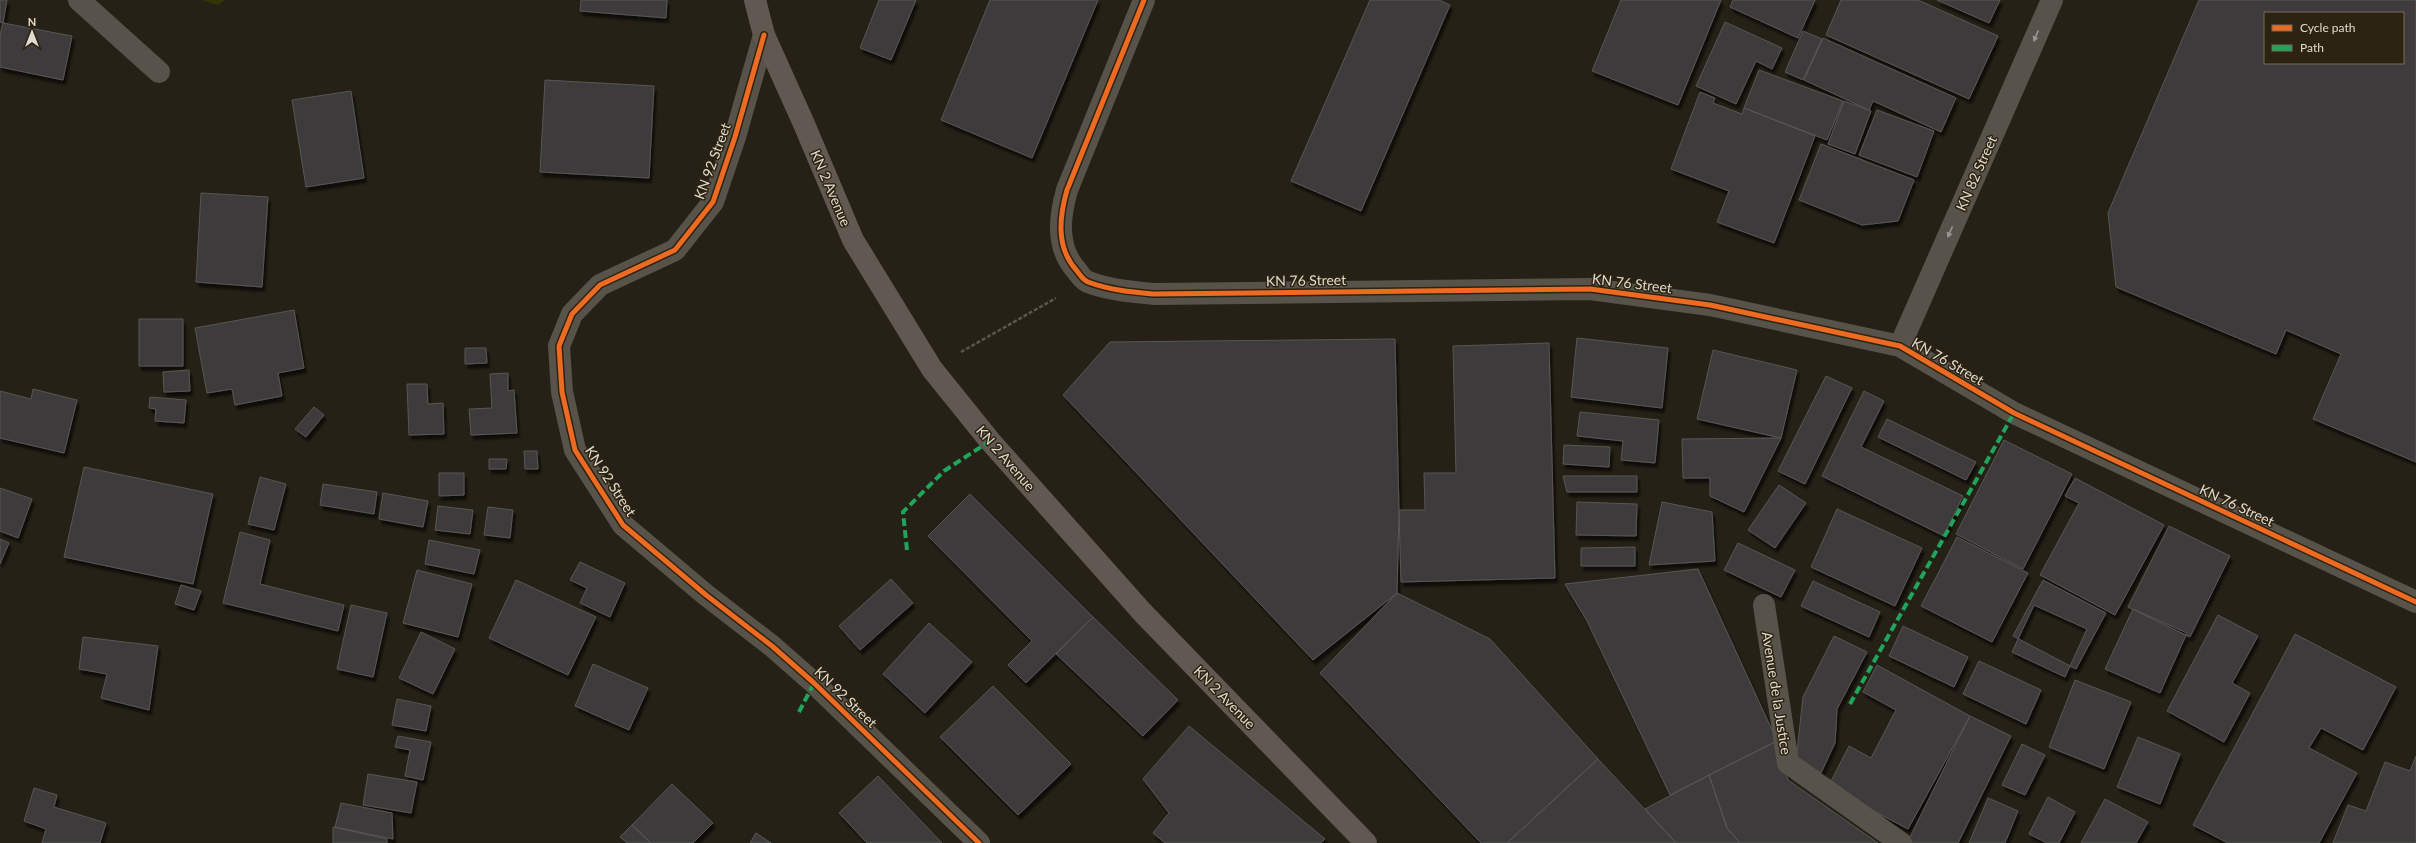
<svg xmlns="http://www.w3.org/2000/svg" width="2416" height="843" font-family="Lato,sans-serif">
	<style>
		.green { fill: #303703 }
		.building { fill: #3d3b3a; stroke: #585655; fill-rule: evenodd; filter: url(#shadow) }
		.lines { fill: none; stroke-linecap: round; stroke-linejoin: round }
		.path { stroke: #5a564f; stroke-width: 2.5; stroke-dasharray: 4 2; stroke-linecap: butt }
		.minor { stroke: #57534b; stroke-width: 22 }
		.major { stroke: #605851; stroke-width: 22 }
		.quiet { stroke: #20a55d; stroke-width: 4; stroke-dasharray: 8 4; stroke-linecap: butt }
		.cycleway-casing { stroke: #2c2310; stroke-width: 8 }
		.cycleway { stroke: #ed6a23; stroke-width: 5 }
		.oneway { fill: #9c978e }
		.labels { text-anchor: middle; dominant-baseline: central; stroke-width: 3; stroke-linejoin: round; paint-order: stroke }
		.street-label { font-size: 14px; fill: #e2dbd0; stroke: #2c2310 }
	</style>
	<defs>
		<filter id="shadow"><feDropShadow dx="2.5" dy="4.5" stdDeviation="1" flood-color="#0009"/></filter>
	</defs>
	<rect width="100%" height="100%" fill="#262116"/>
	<!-- green -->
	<path class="green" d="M202 0H225L218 5Z"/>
	<!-- building -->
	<path class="building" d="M0 0H7L3 23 0 22Z
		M581 0H667L666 18 580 11Z
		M879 0H916L891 60 860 48Z
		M990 0H1098L1032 158 941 120Z
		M1370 0H1439L1450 5 1361 211 1291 181Z
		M1621 0H1721L1678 105 1592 71Z
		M1733 0H1815L1798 38 1730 7Z
		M1841 0H1918L1998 36 1969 99 1826 35Z
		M1937 0H2000L1989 23Z
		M2199 0H2416V462L2313 419 2341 354 2286 330 2276 354 2116 287 2108 213ZM2265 13H2403V63H2265Z
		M1725 22 1782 48 1772 69 1756 61 1736 104 1696 86Z
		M3 23 72 36 63 80 0 67V35Z
		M1803 31 1822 39 1803 80 1785 72Z
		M1823 38 1956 98 1941 132 1873 101 1869 110 1804 80Z
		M1759 70 1843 101 1827 140 1744 108Z
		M545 80 654 86 649 178 540 172Z
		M351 91 364 178 306 187 292 100Z
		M1700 92 1715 98 1713 103 1742 114 1744 108 1815 136 1774 243 1717 222 1729 191 1671 169Z
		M1844 101 1871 111 1855 154 1828 144Z
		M1877 110 1934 131 1917 177 1859 155Z
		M1821 144 1914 180 1898 221 1862 225 1799 200Z
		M201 193 268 197 262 287 196 282Z
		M294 310 304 368 278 373 282 396 235 405 232 389 207 393 195 328Z
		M139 319H183V366H139Z
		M1577 338 1668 348 1662 408 1571 397Z
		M1395 339 1399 510 1397 593 1313 660 1063 395 1110 342Z
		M1549 343 1555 578 1401 582 1399 510H1425L1424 473H1456L1453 346Z
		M465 348H486L487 363 465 364Z
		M1713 350 1797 370 1781 438 1697 419Z
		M189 370 190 391 164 392 163 372Z
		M508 373V391L514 390 517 433 471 435 469 409 492 408 490 374Z
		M1826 376 1852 388 1805 484 1778 471Z
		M407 384H427L428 404 443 403 444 434 409 435Z
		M33 389 77 400 64 453 0 438V391L31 399Z
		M1864 391 1884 401 1861 447 1963 496 1944 536 1822 476Z
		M150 397 186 400 184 423 155 421 156 409 149 408Z
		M314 407 324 415 306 437 295 429Z
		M1580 412 1659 420 1655 463 1621 460 1623 441 1577 436Z
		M1887 419 1976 462 1966 480 1878 437Z
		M1781 438 1744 512 1710 496V478H1683L1682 439Z
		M2004 440 2072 474 2023 569 1956 534Z
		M1564 445 1610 447 1609 467 1563 464Z
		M524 451H537L538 469H525Z
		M489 459H507L506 469H489Z
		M84 467 213 494 193 584 64 557Z
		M439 473H464V495L439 496Z
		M1563 476H1637V492H1567Z
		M260 477 286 484 274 530 248 524Z
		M2075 478 2164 525 2115 615 2040 575 2079 503 2065 496Z
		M323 484 377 492 374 514 320 505Z
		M1779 485 1806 503 1775 548 1748 530Z
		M0 488 32 499 18 538 0 531Z
		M383 493 428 501 423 527 379 519Z
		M970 494 1093 617 1026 683 1008 665 1032 641 928 536Z
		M1577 502 1637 504 1636 536 1576 535Z
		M1662 502 1712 512 1715 561 1649 565Z
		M438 506 473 510 470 534 435 530Z
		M488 507 513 510 510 538 484 535Z
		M1837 509 1922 548 1895 606 1811 567Z
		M2169 526 2230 556 2190 637 2128 607Z
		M240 532 270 540 260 584 344 605 338 631 223 603Z
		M1957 537 2028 573 1992 642 1921 606Z
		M0 539 9 543 0 564Z
		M429 540 480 550 474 574 425 564Z
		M1738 543 1795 570 1781 597 1724 570Z
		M1635 547V566H1581V548Z
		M580 562 625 583 610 617 580 603 587 588 570 580Z
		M1698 569 1777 741 1670 795 1587 621 1565 584Z
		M417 570 472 584 458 637 403 623Z
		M891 579 913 603 860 650 839 626Z
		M516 580 596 617 568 675 489 638Z
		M2043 580 2106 613 2076 669 2013 636Z
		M1813 581 1880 612 1869 637 1801 606Z
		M181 585 201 591 194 610 175 604Z
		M1397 593 1490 639 1598 759 1507 843H1481L1320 673Z
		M351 605 387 613 373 677 337 669Z
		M2034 605 2087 629 2065 677 2012 652Z
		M2133 609 2187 633 2160 693 2105 669Z
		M2218 615 2258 636 2232 683 2250 693 2224 742 2167 711Z
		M1093 617 1178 700 1143 736 1056 654Z
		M929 623 972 662 925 713 883 674Z
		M1903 626 1968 657 1954 687 1889 656Z
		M421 632 455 649 433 694 399 678Z
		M2295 634 2396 687 2363 750 2321 728 2309 748 2357 773 2319 843H2228L2193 825Z
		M1834 636 1867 652 1837 709 1835 743 1821 773 1796 761 1803 697Z
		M83 637 158 646 149 710 101 698 107 674 79 669Z
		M1979 661 2041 690 2026 724 1963 694Z
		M593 664 648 688 629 730 575 706Z
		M1877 665 1970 716 1908 829 1828 787 1849 746 1871 758 1896 710 1863 692Z
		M2075 680 2131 702 2104 769 2049 747Z
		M993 686 1071 764 1018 815 940 737Z
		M397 699 431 706 426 731 392 725Z
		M1970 716 2011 736 1958 843H1911L1908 841Z
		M1189 726 1325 839 1321 843H1165L1153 833 1169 813 1143 779Z
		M398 736 431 742 423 780 405 776 410 750 395 747Z
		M2138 737 2180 754 2160 804 2117 787Z
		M1777 741 1788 780 1878 843H1740L1727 828 1709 775Z
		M2022 744 2045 755 2025 795 2002 785Z
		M2416 756V843H2333L2348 805 2366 811 2385 762 2410 771Z
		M1598 759 1676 843H1507Z
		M368 774 417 782 411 813 363 805Z
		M1709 775 1727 828 1740 843H1676L1645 809Z
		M878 776 942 843H867L839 813Z
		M672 784 713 823 693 843H651L632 825Z
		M34 788 57 795 54 807 106 823 100 843H42L46 829 24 821Z
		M2048 797 2075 812 2059 843H2047L2029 834Z
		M1988 798 2018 811 2005 843H1969Z
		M2105 799 2148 822 2136 843H2081Z
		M341 803 392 813 393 839 335 827Z
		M632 825 651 843H627L620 837Z
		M333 827 387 839V843H333Z
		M756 833 771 843H750Z"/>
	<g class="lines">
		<!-- path -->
		<path class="path" d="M961 352 1056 298"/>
		<!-- minor -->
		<path class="minor" d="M79 0 159 72
			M1144 0 1067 190C1059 218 1056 248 1077 271 1080 275 1083 280 1088 282 1109 290 1132 292 1154 294L1590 289 1710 305 1900 346 2014 413 2416 602
			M764 35 735 137 713 202 675 250 600 285 572 314 559 346 562 392 575 450 623 525 706 595 772 646 814 683 979 843
			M1900 346 2052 0
			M1764 605 1788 763 1901 843"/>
		<!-- major -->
		<path class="major" d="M755 0 764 35 804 124 853 240 932 369 990 441 1143 613 1366 843"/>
		<!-- quiet -->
		<path class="quiet" d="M907 550 903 512 944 471 990 441
			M1850 704 2014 413
			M799 712 814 683"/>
		<defs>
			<path id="cycleway" d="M1144 0 1067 190C1059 218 1056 248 1077 271 1080 275 1083 280 1088 282 1109 290 1132 292 1154 294L1590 289 1710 305 1900 346 2014 413 2416 602
				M764 35 735 137 713 202 675 250 600 285 572 314 559 346 562 392 575 450 623 525 706 595 772 646 814 683 979 843"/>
		</defs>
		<!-- cycleway casing -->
		<use href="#cycleway" class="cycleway-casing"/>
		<!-- cycleway -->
		<use href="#cycleway" class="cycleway"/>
	</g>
	<!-- one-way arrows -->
	<defs><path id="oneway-solid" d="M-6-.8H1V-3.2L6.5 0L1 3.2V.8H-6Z"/></defs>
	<g class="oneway">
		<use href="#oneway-solid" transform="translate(2036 36) rotate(114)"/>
		<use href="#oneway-solid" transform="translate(1950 232) rotate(114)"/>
	</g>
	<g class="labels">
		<!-- street labels -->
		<g class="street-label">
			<text transform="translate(712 161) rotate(-70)">KN 92 Street</text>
			<text transform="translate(1976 173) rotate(-66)">KN 82 Street</text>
			<text transform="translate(831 188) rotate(67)">KN 2 Avenue</text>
			<text transform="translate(1306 280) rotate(-1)">KN 76 Street</text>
			<text transform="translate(1632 283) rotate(7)">KN 76 Street</text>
			<text transform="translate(1948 361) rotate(30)">KN 76 Street</text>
			<text transform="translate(1006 458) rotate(49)">KN 2 Avenue</text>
			<text transform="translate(611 481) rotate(57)">KN 92 Street</text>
			<text transform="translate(2237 505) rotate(25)">KN 76 Street</text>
			<text transform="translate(1777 693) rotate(81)">Avenue de la Justice</text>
			<text transform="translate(846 697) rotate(44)">KN 92 Street</text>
			<text transform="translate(1225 697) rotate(46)">KN 2 Avenue</text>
		</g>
	</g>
	<!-- legend -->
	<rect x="2264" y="12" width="140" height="52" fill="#2c2310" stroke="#756d5d"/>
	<rect x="2272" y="25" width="20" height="6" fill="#ed6a23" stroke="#756d5d"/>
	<text x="2300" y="32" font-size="12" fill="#e2dbd0">Cycle path</text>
	<rect x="2272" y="45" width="20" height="6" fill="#20a55d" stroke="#756d5d"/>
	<text x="2300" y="52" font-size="12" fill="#e2dbd0">Path</text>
	<!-- north arrow -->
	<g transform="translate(32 32)" stroke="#2c2310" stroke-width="3" paint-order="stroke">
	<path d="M0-3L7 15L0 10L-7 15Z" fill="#e2dbd0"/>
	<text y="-6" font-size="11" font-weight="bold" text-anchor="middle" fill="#e2dbd0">N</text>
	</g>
</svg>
